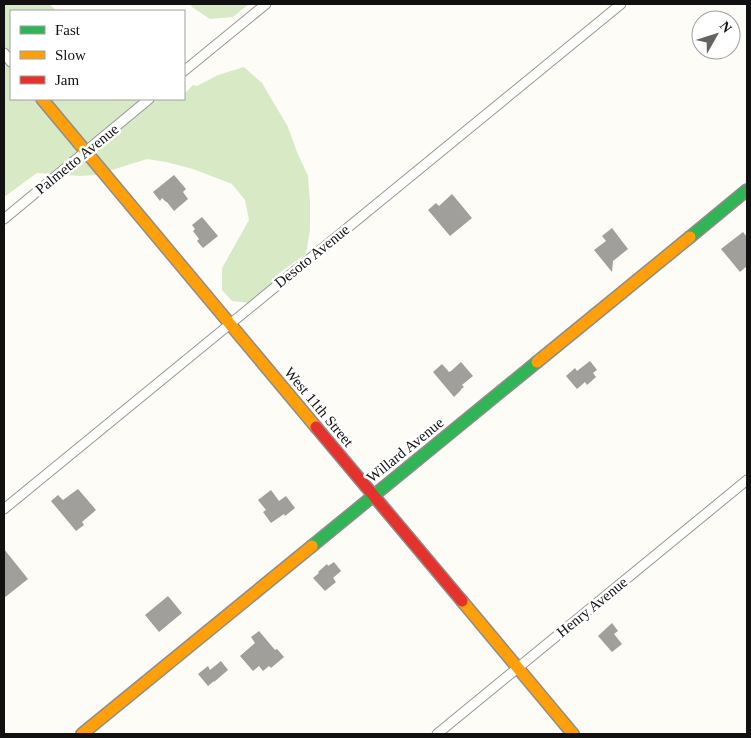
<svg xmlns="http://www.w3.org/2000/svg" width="751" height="738" font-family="Georgia,serif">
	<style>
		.forest { fill: #d8eac5 }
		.building { fill: #a19f9c }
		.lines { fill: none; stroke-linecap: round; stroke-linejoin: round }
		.street-casing { stroke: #979795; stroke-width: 11 }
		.fast-casing { stroke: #8e8d8b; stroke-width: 14 }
		.slow-casing { stroke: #8e8d8b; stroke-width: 14 }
		.jam-casing { stroke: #8e8d8b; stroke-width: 14 }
		.street { stroke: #fffffe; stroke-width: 9 }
		.fast { stroke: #30b455; stroke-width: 11 }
		.slow { stroke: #ff9f0a; stroke-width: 11 }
		.jam { stroke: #e5322d; stroke-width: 11 }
		.labels { text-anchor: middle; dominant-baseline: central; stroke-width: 5; stroke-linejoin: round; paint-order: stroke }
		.street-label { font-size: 15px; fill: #111; stroke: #fff }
	</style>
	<rect width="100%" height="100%" fill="#fdfcf7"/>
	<!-- forest -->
	<path class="forest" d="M4 4H49L57 11H11V99H184V94L193 85 197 86 218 75 244 67 262 83 288 127 297 152 308 176 310 202V230L306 254 279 273 273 283 249 303 232 301 222 290V268L249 220 245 200 232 184 193 169 166 162 147 159 96 175 80 176 37 173 4 197Z
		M190 4H249L233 17 210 19 192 7Z"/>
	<!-- building -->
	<path class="building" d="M174 175 186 189 183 192 188 199 174 211 167 202H166L162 198 160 201 153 192Z
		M452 194 472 218 450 236 428 210 436 203 439 206Z
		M202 217 218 236 203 248 197 241 199 239 193 231 195 229 192 225Z
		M612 228 628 249 613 261 612 272 594 250 606 241 602 236Z
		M743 232 747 237V266L740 272 721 249Z
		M590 361 597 370 593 373 596 377 587 385 585 382 577 389 566 376 575 368 577 371Z
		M461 362 473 376 462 385 464 387 461 389V390L454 397 433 372 442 364 449 372 451 371Z
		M78 489 96 510 82 522 84 525 76 531 51 501 58 495 63 500Z
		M271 490 279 501 286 496 295 508 285 516 284 514 271 523 263 512 266 510 258 500Z
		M4 549 28 579 4 598Z
		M334 562 341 571 333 578 336 582 325 591 313 578 319 573 318 572 327 564 328 566Z
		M168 596 182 613 159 632 145 615Z
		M612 623 618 631 614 634 622 644 612 652 598 636Z
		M259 631 275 650 277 649 284 657 271 668 269 666 263 671 259 666 253 671 240 656 255 643 251 637Z
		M221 661 228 670 214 682V681L208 686 198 674 208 666 210 670Z"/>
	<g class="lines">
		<defs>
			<path id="street" d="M4 53 11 62
				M184 71 266 4
				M4 219 149 99
				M4 509 621 4
				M437 734 747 480"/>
			<path id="fast" d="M690 237 747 190
				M312 546 537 362"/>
			<path id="slow" d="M42 99 316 427
				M537 362 690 237
				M462 601 573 734
				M82 734 312 546"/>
			<path id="jam" d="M316 427 462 601"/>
		</defs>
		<!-- street casing -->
		<use href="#street" class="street-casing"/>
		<!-- fast casing -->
		<use href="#fast" class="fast-casing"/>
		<!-- slow casing -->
		<use href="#slow" class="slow-casing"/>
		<!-- jam casing -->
		<use href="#jam" class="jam-casing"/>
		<!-- street -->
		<use href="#street" class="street"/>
		<!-- fast -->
		<use href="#fast" class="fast"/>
		<!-- slow -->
		<use href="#slow" class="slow"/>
		<!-- jam -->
		<use href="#jam" class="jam"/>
	</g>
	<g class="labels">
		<!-- street labels -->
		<g class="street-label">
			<text transform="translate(77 159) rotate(-39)">Palmetto Avenue</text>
			<text transform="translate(312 256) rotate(-39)">Desoto Avenue</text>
			<text transform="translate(319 407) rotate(50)">West 11th Street</text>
			<text transform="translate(405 450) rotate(-39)">Willard Avenue</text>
			<text transform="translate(592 607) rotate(-39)">Henry Avenue</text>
		</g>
	</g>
	<!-- border -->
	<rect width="751" height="738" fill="none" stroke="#111111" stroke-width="10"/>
	<!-- legend -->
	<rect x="10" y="10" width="175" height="90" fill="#ffffff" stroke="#a0a0a0"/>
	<rect x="20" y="26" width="25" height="8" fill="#30b455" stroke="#a0a0a0"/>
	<text x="55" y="35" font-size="15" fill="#111111">Fast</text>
	<rect x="20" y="51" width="25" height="8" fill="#ff9f0a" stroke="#a0a0a0"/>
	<text x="55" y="60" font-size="15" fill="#111111">Slow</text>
	<rect x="20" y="76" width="25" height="8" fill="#e5322d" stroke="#a0a0a0"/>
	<text x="55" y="85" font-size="15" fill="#111111">Jam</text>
	<!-- north arrow -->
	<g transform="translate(716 35) rotate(51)"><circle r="24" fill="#ffffff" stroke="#a0a0a0"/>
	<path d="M0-4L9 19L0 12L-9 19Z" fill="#646362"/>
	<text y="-8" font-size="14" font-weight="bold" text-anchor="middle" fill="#111111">N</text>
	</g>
</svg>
